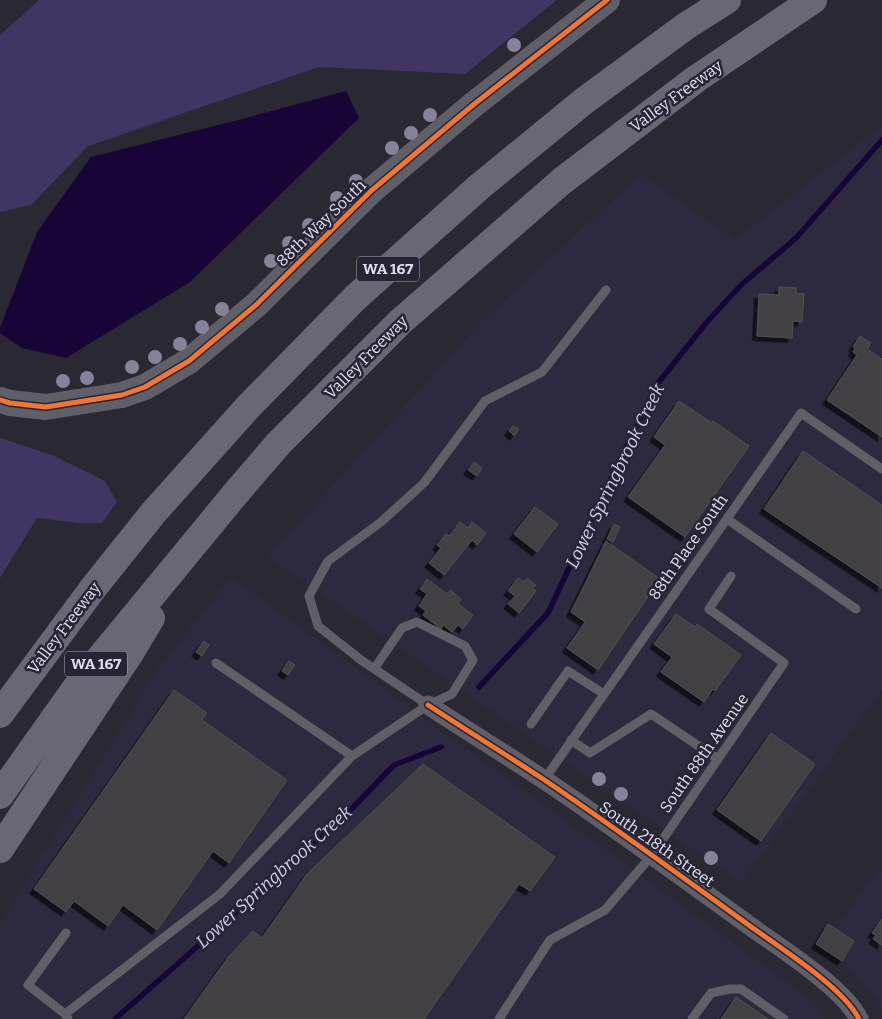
<svg xmlns="http://www.w3.org/2000/svg" width="882" height="1019" font-family="Bitter,serif">
	<style>
		.built { fill: #2d2a40 }
		.green { fill: #403563 }
		.water { fill: #170537 }
		.lines { fill: none; stroke-linecap: round; stroke-linejoin: round }
		.stream { stroke: #170537; stroke-width: 5.5 }
		.building { fill: #424142; stroke: #505050; filter: url(#shadow) }
		.lane { stroke: #605e67; stroke-width: 9 }
		.street { stroke: #605e67; stroke-width: 19 }
		.secondary { stroke: #605e67; stroke-width: 26 }
		.highway { stroke: #696675; stroke-width: 28 }
		.cycleway-casing { stroke: #272436; stroke-width: 8 }
		.cycleway { stroke: #f07635; stroke-width: 5 }
		.tree { fill: #86829a }
		.labels { text-anchor: middle; dominant-baseline: central; stroke-width: 5; stroke-linejoin: round; paint-order: stroke }
		.shield { fill: #272436; stroke: #aaa8b6; stroke-width: 1 }
		.shield-label { font-size: 15px; font-weight: bold; fill: #e2e0ed }
		.street-label { font-size: 16px; fill: #e2e0ed; stroke: #272436 }
		.water-label { font-size: 18px; font-style: italic; fill: #d1cbf0; stroke: #272436 }
	</style>
	<defs>
		<filter id="shadow"><feDropShadow dx="-4.5" dy="4.5" stdDeviation="0" flood-color="#0009"/></filter>
	</defs>
	<rect width="100%" height="100%" fill="#2a2832"/>
	<!-- built -->
	<path class="built" d="M882 125V690L741 883 268 557 482 321 641 174 735 240Z
		M231 577 801 992 816 1003 824 1019H0V924L157 670Z
		M878 868 882 871V1010L875 997 851 970 823 948Z"/>
	<!-- green -->
	<path class="green" d="M39 0H557L465 74 319 67 88 146 31 205 0 212V35Z
		M0 438 54 456 105 481 117 502 102 523H79L37 518 0 578Z"/>
	<!-- water -->
	<path class="water" d="M346 91 359 118 190 282 66 358 22 348 0 333V328L37 232 91 157 246 118Z"/>
	<g class="lines">
		<!-- stream -->
		<path class="stream" d="M479 687 548 613 623 453 658 383 707 322 741 285 796 238 882 140
			M115 1019 341 820 394 765 441 747"/>
	</g>
	<!-- building -->
	<path class="building" d="M779 287 796 288V293L804 294 802 322 793 321 792 338 757 336 759 294 779 295Z
		M860 336 871 343 867 349 882 359V437L827 400 857 355 853 352 855 348 853 347Z
		M679 401 712 423 713 421 749 446 685 537 628 497 665 445 654 437Z
		M513 426 519 429 514 436 509 431Z
		M803 451 882 505V588L764 509Z
		M474 462 482 468 477 476 468 470Z
		M535 507 558 524 537 552 514 534Z
		M460 522 468 528 472 522 486 533 477 545 472 540 444 575 429 563 441 548 437 545 446 534 449 536Z
		M614 524 620 527 613 542 607 539Z
		M606 541 660 579 598 670 567 648 585 622 571 612Z
		M518 578 524 582 527 578 536 585 532 589 536 591 519 613 508 604 515 596 508 591Z
		M427 579 447 594 450 590 461 599 458 604 473 615 463 629 458 625 452 632 443 625 441 629 423 615 426 611 419 606 427 594 420 589Z
		M676 614 695 627 697 624 741 655 715 691 713 689 704 702 661 672 672 657 654 644Z
		M204 641 209 645 202 656 196 652Z
		M289 661 295 665 288 675 282 671Z
		M174 690 207 713 202 720 287 780 229 863 213 851 157 930 123 905 108 926 74 901 66 912 34 889Z
		M771 733 815 764 761 841 717 810Z
		M423 764 555 857 530 891 519 884 424 1019H184L229 956 253 931 262 938 307 874Z
		M882 919V945L873 939 876 935 872 933Z
		M828 924 854 941 842 961 816 944Z
		M736 997 768 1019H721Z"/>
	<g class="lines">
		<!-- lane -->
		<path class="lane" d="M727 519 856 609
			M216 663 352 756
			M428 705 361 660 318 626 309 596 328 561 381 522 424 483 485 401 542 372 606 290
			M531 724 568 671 604 694
			M571 740 590 753 651 714 718 759
			M544 780 801 413 882 469
			M65 1014 28 985 66 933
			M68 1019 65 1014 220 894 352 756 428 705 452 694 473 660 465 646 417 622 402 628 374 669
			M499 1019 550 940 605 910 652 855 784 663 709 609 731 576
			M692 1019 711 993 730 989H741L784 1019"/>
		<!-- street -->
		<path class="street" d="M428 705C466 730 505 754 543 779 613 826 682 877 750 926 779 947 844 988 859 1019"/>
		<!-- secondary -->
		<path class="secondary" d="M0 400 10 403 46 407 122 395 145 387 189 361 256 305 371 191 473 105 607 0"/>
		<!-- highway -->
		<path class="highway" d="M0 714 94 587 154 512 248 407 355 298 479 187 584 101 686 26 727 0
			M0 795 78 685 236 493 279 443 400 322 562 181 696 79 813 0
			M0 849 130 653 151 618"/>
		<defs>
			<path id="cycleway" d="M0 400 10 403 46 407 122 395 145 387 189 361 256 305 371 191 473 105 607 0
				M428 705C466 730 505 754 543 779 613 826 682 877 750 926 779 947 844 988 859 1019"/>
		</defs>
		<!-- cycleway casing -->
		<use href="#cycleway" class="cycleway-casing"/>
		<!-- cycleway -->
		<use href="#cycleway" class="cycleway"/>
	</g>
	<!-- trees -->
	<g class="tree">
		<circle cx="514" cy="45" r="7"/>
		<circle cx="430" cy="115" r="7"/>
		<circle cx="411" cy="133" r="7"/>
		<circle cx="392" cy="148" r="7"/>
		<circle cx="356" cy="181" r="7"/>
		<circle cx="337" cy="198" r="7"/>
		<circle cx="309" cy="225" r="7"/>
		<circle cx="289" cy="243" r="7"/>
		<circle cx="271" cy="261" r="7"/>
		<circle cx="222" cy="309" r="7"/>
		<circle cx="202" cy="327" r="7"/>
		<circle cx="180" cy="344" r="7"/>
		<circle cx="155" cy="357" r="7"/>
		<circle cx="132" cy="367" r="7"/>
		<circle cx="87" cy="378" r="7"/>
		<circle cx="63" cy="381" r="7"/>
		<circle cx="599" cy="779" r="7"/>
		<circle cx="621" cy="794" r="7"/>
		<circle cx="711" cy="858" r="7"/>
	</g>
	<g class="labels">
		<!-- shield labels -->
		<g class="shield">
			<rect x="357" y="256.5" width="62" height="25" rx="4"/>
			<rect x="65" y="651.5" width="62" height="25" rx="4"/>
		</g>
		<g class="shield-label">
			<text x="388" y="269">WA 167</text>
			<text x="96" y="664">WA 167</text>
		</g>
		<!-- street labels -->
		<g class="street-label">
			<text transform="translate(676 96) rotate(-36)">Valley Freeway</text>
			<text transform="translate(321 223) rotate(-44)">88th Way South</text>
			<text transform="translate(366 357) rotate(-45)">Valley Freeway</text>
			<text transform="translate(688 547) rotate(-55)">88th Place South</text>
			<text transform="translate(64 628) rotate(-53)">Valley Freeway</text>
			<text transform="translate(704 753) rotate(-55)">South 88th Avenue</text>
			<text transform="translate(657 844) rotate(35)">South 218th Street</text>
		</g>
		<!-- water labels -->
		<g class="water-label">
			<text transform="translate(615 476) rotate(-64)">Lower Springbrook Creek</text>
			<text transform="translate(274 877) rotate(-42)">Lower Springbrook Creek</text>
		</g>
	</g>
</svg>
